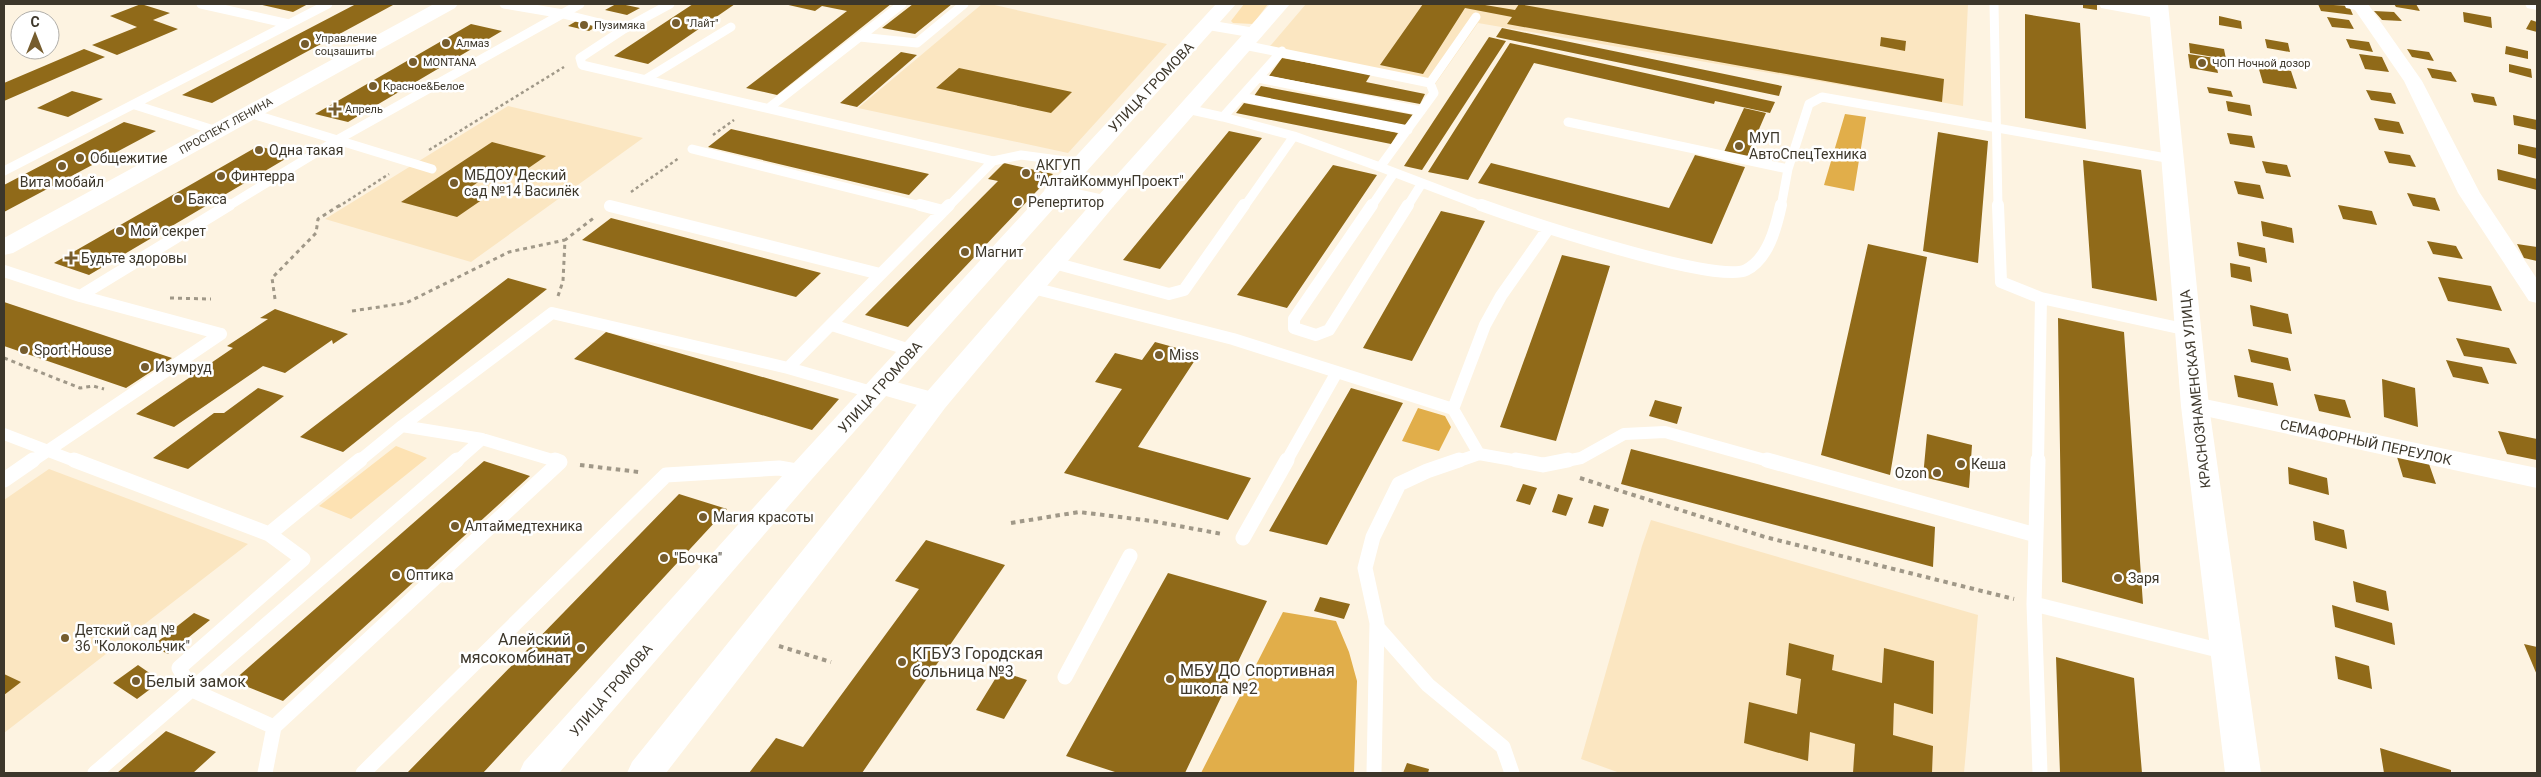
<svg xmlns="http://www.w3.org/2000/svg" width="2541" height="777" font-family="Roboto,sans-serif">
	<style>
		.built { fill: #fbe6c1 }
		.green { fill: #fde2b3 }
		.forest { fill: #e1ae4a }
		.building { fill: #906a19 }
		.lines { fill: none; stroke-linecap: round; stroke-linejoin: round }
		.path-far2 { stroke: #a09888; stroke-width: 2.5; stroke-dasharray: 3 3; stroke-linecap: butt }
		.path-far1 { stroke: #a09888; stroke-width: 3; stroke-dasharray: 4 4; stroke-linecap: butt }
		.path { stroke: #a09888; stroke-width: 4; stroke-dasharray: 4.5 4.5; stroke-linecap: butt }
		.service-far2 { stroke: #fff; stroke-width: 9 }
		.service-far1 { stroke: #fff; stroke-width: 12 }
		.service { stroke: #fff; stroke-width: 15 }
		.minor { fill: #fff; fill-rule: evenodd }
		.tertiary { fill: #fff; fill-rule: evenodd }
		.secondary { fill: #fff; fill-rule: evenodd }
		.poi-dot { fill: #765d2e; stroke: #fff; stroke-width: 2 }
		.labels { text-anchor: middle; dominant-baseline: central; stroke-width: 5; stroke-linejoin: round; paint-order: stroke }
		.far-poi-label { font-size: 11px; fill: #3d372b; stroke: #fff; text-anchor: start }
		.far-street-label { font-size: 11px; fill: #3d372b; stroke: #fff }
		.street-label { font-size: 14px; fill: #3d372b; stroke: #fff }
		.poi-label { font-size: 14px; fill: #3d372b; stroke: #fff; text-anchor: start }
		.near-poi-label { font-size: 16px; fill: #3d372b; stroke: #fff; text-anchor: start }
	</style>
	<rect width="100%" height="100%" fill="#fdf3e1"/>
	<!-- built -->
	<path class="built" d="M982 4H990L1167 44 1068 153 858 108Z
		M1306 4H1968L1963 106 1478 23 1433 87 1265 52Z
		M508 106 643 138 471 262 325 219Z
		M49 469 248 544 4 733V500Z
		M1651 520 1978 615 1964 773H1620L1581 759 1642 546Z"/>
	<!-- green -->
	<path class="green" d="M1244 4H1268L1253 24 1233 23 1231 21Z
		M396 446 427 458 351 519 319 506Z"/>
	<!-- forest -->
	<path class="forest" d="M1845 114 1866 117 1854 191 1824 185Z
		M1418 408 1445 416 1451 427 1439 451 1402 441Z
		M1283 612 1336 621 1349 652 1357 681 1354 773H1201Z"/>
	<!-- building -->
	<path class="building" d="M141 4 170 13 153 20 178 29 117 55 92 45 137 27 110 16Z
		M258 4H308L293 12Z
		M356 4 393 5 212 103 182 95Z
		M616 4H621L640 8 627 15 605 10Z
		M693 4H735L648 64 614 56Z
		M784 4H891L777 95 746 88 847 11 822 6 815 11Z
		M913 4H952L915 34 882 28Z
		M1423 4H1479L1515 10 1519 4 1922 75 1944 79 1942 102 1507 24 1512 17 1465 8 1423 74 1380 65Z
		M2083 4H2097V10L2083 8Z
		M2318 4 2349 6 2353 15 2321 11Z
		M2394 4H2416L2420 11 2396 7Z
		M2374 11 2394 12 2402 21 2382 20Z
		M2463 12 2491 17 2492 28 2464 22Z
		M2025 14 2080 23 2086 129 2025 118Z
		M2219 16 2241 21 2242 29 2219 25Z
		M2327 17 2349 20 2354 29 2332 27Z
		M578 20 599 25 589 31 568 26Z
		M2531 20 2537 22V32L2526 29Z
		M471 24 502 31 348 122 315 114Z
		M1502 28 1782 86 1779 96 1496 37Z
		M1489 37 1506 41 1422 170 1404 166Z
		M1881 37 1906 41 1905 51 1880 46Z
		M2265 39 2288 43 2290 52 2267 48Z
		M2346 39 2369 42 2373 52 2350 48Z
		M1510 43 1775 102 1770 113 1715 101 1714 104 1534 63 1468 180 1428 172Z
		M2189 43 2224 49 2226 59 2190 53Z
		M2506 46 2528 51V59L2505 54Z
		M84 49 105 57 4 101V83Z
		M2407 49 2429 52 2434 61 2412 57Z
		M901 52 917 55 857 107 840 103Z
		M2188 54 2215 58 2218 73 2190 68Z
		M2359 54 2382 57 2389 72 2365 69Z
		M1282 58 1371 74 1366 82 1425 94 1420 104 1269 76Z
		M2509 64 2531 69 2532 78 2509 72Z
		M2258 66 2291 71 2297 89 2263 83Z
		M959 68 1072 92 1051 113 936 88Z
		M2427 68 2451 72 2457 82 2432 78Z
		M1261 86 1414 115 1408 126 1254 96Z
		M2207 87 2231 91 2233 97 2209 93Z
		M2366 90 2391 93 2396 104 2371 100Z
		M72 91 103 99 68 117 37 108Z
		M2471 93 2494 97 2497 106 2474 102Z
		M2226 101 2250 105 2252 116 2228 111Z
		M1244 103 1398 133 1391 144 1236 113Z
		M1744 108 1766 113 1747 157 1724 152Z
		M2513 115 2537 120V130L2514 125Z
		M2374 118 2399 122 2404 134 2379 130Z
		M124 122 156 131 4 212V185Z
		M731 129 929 174 909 195 708 147Z
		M1229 131 1262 138 1160 269 1123 260Z
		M1938 132 1988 141 1978 263 1923 251Z
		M2227 133 2252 136 2255 148 2230 144Z
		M492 142 546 156 517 176 496 170 468 189 489 195 457 217 401 202Z
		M2518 144 2537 148V159L2518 154Z
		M258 146 292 155 89 275 54 263Z
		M2384 151 2410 155 2416 167 2389 163Z
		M1695 155 1745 167 1712 244 1478 183 1491 163 1669 208Z
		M2083 160 2141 170 2157 301 2092 288Z
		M2262 161 2287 165 2291 177 2266 173Z
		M1004 163 1053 174 908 327 865 315 998 181 988 179Z
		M1333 165 1377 175 1287 308 1237 295Z
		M2497 169 2537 179V190L2498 180Z
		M2234 181 2260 185 2264 199 2238 194Z
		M2407 193 2435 198 2440 211 2413 206Z
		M2338 205 2372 211 2377 225 2343 219Z
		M1441 211 1485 221 1412 361 1363 348Z
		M611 218 821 273 796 297 582 240Z
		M2261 221 2292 228 2294 243 2263 236Z
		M2427 241 2456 246 2463 259 2433 254Z
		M2237 242 2265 248 2267 263 2239 256Z
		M1868 244 1927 257 1890 475 1821 455Z
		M2517 244 2537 247V261L2524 258Z
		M1562 255 1610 266 1556 441 1500 427Z
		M2230 263 2250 267 2252 282 2231 277Z
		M2438 277 2491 286 2502 311 2448 301Z
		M508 278 547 289 343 452 300 437Z
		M4 302 172 358 126 388 4 346Z
		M2250 305 2288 314 2292 334 2253 326Z
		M275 309 348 334 333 344 332 340 285 373 263 366 174 427 136 414 233 348 227 346 268 319 260 318Z
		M2058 318 2124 332 2143 604 2062 582Z
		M606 332 839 399 812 430 574 359Z
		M2456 338 2509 348 2517 364 2464 356Z
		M1155 342 1199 354 1138 447 1251 478 1228 520 1064 473 1122 389 1095 382 1115 353 1142 360Z
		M2248 349 2288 358 2291 371 2251 362Z
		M2446 360 2482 367 2489 384 2453 377Z
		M2234 375 2273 383 2278 406 2238 397Z
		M2382 379 2415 388 2418 427 2384 417Z
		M258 388 284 396 188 469 153 458 214 413H224Z
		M1351 388 1403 403 1327 545 1269 531Z
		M2314 394 2345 400 2351 418 2319 411Z
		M1655 400 1682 407 1677 424 1649 416Z
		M2498 431 2537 439V460L2507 454Z
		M1927 434 1972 445 1969 488 1923 477Z
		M1631 449 1935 527 1933 567 1621 484Z
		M2397 457 2429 464 2436 484 2403 477Z
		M484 461 530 476 283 701 233 681Z
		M2288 467 2327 478 2329 495 2289 484Z
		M1523 484 1537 488 1530 505 1516 501Z
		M679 494 727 509 483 773H407Z
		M1558 494 1573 498 1566 516 1552 512Z
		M1594 505 1609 509 1603 527 1588 523Z
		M2313 521 2344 530 2347 549 2315 540Z
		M926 540 1005 565 862 773H749L776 738 803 747 919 589 895 581Z
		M1168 573 1267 601 1185 773H1118L1066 756Z
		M2353 581 2386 591 2389 611 2356 602Z
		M1320 597 1350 604 1344 619 1314 611Z
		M2332 605 2392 623 2395 645 2335 627Z
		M194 613 210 620 168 654 152 646Z
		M1789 643 1834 655 1832 670 1882 683 1884 648 1934 661 1933 714 1894 703 1893 735 1933 746 1932 773H1853L1855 744 1810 732 1808 761 1744 743 1749 702 1797 714 1801 679 1786 675Z
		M2524 644 2537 647V675Z
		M2335 656 2369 666 2372 689 2338 679Z
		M2056 657 2134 678 2142 773H2060Z
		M138 665 161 681 137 699 113 683Z
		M1000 671 1027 680 1004 719 976 710Z
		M4 674 21 682 4 695Z
		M166 731 216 752 193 773H117Z
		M2380 748 2451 770V773H2384Z
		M1407 763 1429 769 1428 773H1403Z"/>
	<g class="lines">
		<!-- path-far2 -->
		<path class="path-far2" d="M713 135 734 120
			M429 150 564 67
			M631 192 679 158
			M338 207 389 174"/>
		<!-- path-far1 -->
		<path class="path-far1" d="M558 296 563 281 565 240 595 217
			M170 298 211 299
			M275 299 272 278 316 233 318 219 340 205
			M352 311 406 303 509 252 565 240
			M4 358 80 388 93 386 104 389"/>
		<!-- path -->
		<path class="path" d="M580 465 639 472
			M1580 478 1765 537 2014 599
			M1011 523 1079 512 1152 521 1222 534
			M779 646 831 662"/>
		<!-- service-far2 -->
		<path class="service-far2" d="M201 4 289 24
			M504 4 563 14 624 29 580 58 582 65 993 161
			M1994 4 1998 207
			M624 29 670 4
			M860 37 917 43 964 4
			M1244 45 1430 83 1476 17
			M1258 78 1421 111
			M646 79 731 27
			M1430 83 1434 93 1380 167 1485 207
			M1241 97 1408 130
			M135 105 217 131
			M770 107 902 4
			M1187 109 1223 117 1282 51
			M249 113 432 169
			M1223 117 1294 136 1380 167
			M1568 122 1788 169 1781 207
			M692 149 925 207
			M1788 169 1809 104 1822 97 2172 159
			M4 171 328 4
			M610 206 612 207
			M227 207 337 140 580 4
			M948 207 993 161 1021 155 1081 163
			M1244 207 1294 136
			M1371 207 1394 173
			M1407 207 1422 183"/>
		<!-- service-far1 -->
		<path class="service-far1" d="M920 205 943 211
			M1372 205 1294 319V328L1316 335 1329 330 1408 205
			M1481 205C1520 219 1716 285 1746 270 1768 259 1776 228 1781 205
			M1998 205 2001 282 2041 298
			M610 206 880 274
			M1054 263 1169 294 1184 290 1244 205
			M4 271 80 296
			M1033 288 1233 339 1337 372 1286 462
			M832 325 913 351
			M221 334 80 296 229 205
			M788 368 875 393
			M1337 372 1453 409
			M4 434 77 462
			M1479 454 1453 409 1485 325 1501 296 1548 229
			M31 462 221 334
			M358 462 402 426
			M456 462 482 439
			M559 462 482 439 402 426 552 313 788 368 949 205
			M1456 462 1479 454 1524 462
			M1561 462 1581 458 1624 434 1665 432 1772 462
			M2038 462 2041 298 2188 330"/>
		<!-- service -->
		<path class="service" d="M74 460 269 534 303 559 179 668 192 690 274 727 265 773
			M1516 460 1543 465 1568 460
			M1767 460 2036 535 2038 460
			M4 480 33 460
			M269 534 360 460
			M2036 535 2034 604 2040 773
			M1243 538 1287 460
			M2034 604 2226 652
			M1377 627 1428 685 1503 747 1512 773
			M1065 677 1130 556
			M274 727 560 462 555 460
			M95 773 457 460
			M363 773 666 475 779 468 802 472
			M1374 773 1377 623 1365 568 1373 537 1399 484 1427 471 1459 460"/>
		<!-- minor -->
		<path class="minor" d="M2344 4H2368L2422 81 2480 193 2537 279V303L2529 301 2458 193 2404 81 2355 10 2346 8Z
			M2525 4H2537V10L2527 8Z
			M1208 20 1255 28 1261 29 1264 33 1261 37 1255 38 1202 29 1199 25 1202 21Z
			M1055 184 1113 197 1116 202 1113 207 1105 208 1048 194 1044 190 1048 186Z
			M881 378 944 395 948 401 944 407 935 410 872 392 869 386 872 380Z
			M2195 397 2537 468V488L2186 412 2182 406 2186 400Z"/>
		<!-- tertiary -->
		<path class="tertiary" d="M1216 4H1236L812 479 559 773H519L524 762 792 465Z
			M1270 4H1290L1113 207 945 408 885 489 666 773H627L632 762 865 473 925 394 1097 197Z
			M2099 4H2168L2209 406 2261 773H2225L2181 406 2150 17 2101 8Z"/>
		<!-- secondary -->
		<path class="secondary" d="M434 4H458L455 8 13 253 4 255V238Z"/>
	</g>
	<!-- markers -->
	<g class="poi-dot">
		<circle cx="676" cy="23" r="5"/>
		<circle cx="584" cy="25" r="5"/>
		<circle cx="446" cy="43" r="5"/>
		<circle cx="305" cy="44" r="5"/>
		<circle cx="413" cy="62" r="5"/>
		<circle cx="2202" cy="63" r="5"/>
		<circle cx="373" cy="86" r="5"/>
		<path d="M332.5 101.5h5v5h5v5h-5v5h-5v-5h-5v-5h5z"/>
		<circle cx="1739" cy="146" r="5"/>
		<circle cx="259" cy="150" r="5"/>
		<circle cx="80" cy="158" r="5"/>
		<circle cx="62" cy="166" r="5"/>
		<circle cx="1026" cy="173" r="5"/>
		<circle cx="221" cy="176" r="5"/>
		<circle cx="454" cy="183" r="5"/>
		<circle cx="178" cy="199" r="5"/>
		<circle cx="1018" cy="202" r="5"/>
		<circle cx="120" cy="231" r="5"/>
		<circle cx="965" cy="252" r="5"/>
		<path d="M68.5 250.5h5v5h5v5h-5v5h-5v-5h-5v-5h5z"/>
		<circle cx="24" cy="350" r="5"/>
		<circle cx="1159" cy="355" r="5"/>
		<circle cx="145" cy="367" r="5"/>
		<circle cx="1961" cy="464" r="5"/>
		<circle cx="1937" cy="473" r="5"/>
		<circle cx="703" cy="517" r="5"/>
		<circle cx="455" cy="526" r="5"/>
		<circle cx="664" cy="558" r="5"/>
		<circle cx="396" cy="575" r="5"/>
		<circle cx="2118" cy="578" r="5"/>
		<circle cx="65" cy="638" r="5"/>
		<circle cx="581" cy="648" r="5"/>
		<circle cx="902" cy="662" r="5"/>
		<circle cx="1170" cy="679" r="5"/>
		<circle cx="136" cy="681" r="5"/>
	</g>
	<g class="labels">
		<!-- far-poi labels -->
		<g class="far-poi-label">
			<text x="686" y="23">"Лайт"</text>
			<text x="594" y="25">Пузимяка</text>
			<text x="315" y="38">Управление<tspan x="315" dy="13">соцзашиты</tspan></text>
			<text x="456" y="43">Алмаз</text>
			<text x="423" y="62">MONTANA</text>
			<text x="2212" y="63">ЧОП Ночной дозор</text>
			<text x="383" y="86">Красное&amp;Белое</text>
			<text x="345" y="109">Апрель</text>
		</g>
		<!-- far-street labels -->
		<g class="far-street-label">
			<text transform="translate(226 126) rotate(-29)">ПРОСПЕКТ ЛЕНИНА</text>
		</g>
		<!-- street labels -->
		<g class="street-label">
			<text transform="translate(1151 87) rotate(-47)">УЛИЦА ГРОМОВА</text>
			<text transform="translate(880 387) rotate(-48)">УЛИЦА ГРОМОВА</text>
			<text transform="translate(2195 389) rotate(-96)">КРАСНОЗНАМЕНСКАЯ УЛИЦА</text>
			<text transform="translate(2366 442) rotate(12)">СЕМАФОРНЫЙ ПЕРЕУЛОК</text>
			<text transform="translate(611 690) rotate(-49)">УЛИЦА ГРОМОВА</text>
		</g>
		<!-- poi labels -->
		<g class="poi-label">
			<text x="1749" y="138">МУП<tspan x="1749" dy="16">АвтоСпецТехника</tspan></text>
			<text x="269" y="150">Одна такая</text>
			<text x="90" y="158">Общежитие</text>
			<text x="1036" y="165">АКГУП<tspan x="1036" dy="16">"АлтайКоммунПроект"</tspan></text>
			<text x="464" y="175">МБДОУ Деский<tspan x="464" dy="16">сад №14 Василёк</tspan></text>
			<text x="231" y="176">Финтерра</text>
			<text x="62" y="182" text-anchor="middle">Вита мобайл</text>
			<text x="188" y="199">Бакса</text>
			<text x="1028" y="202">Репертитор</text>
			<text x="130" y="231">Мой секрет</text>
			<text x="975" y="252">Магнит</text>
			<text x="81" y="258">Будьте здоровы</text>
			<text x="34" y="350">Sport House</text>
			<text x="1169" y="355">Miss</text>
			<text x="155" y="367">Изумруд</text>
			<text x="1971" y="464">Кеша</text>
			<text x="1927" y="473" text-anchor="end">Ozon</text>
			<text x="713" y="517">Магия красоты</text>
			<text x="465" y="526">Алтаймедтехника</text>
			<text x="674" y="558">"Бочка"</text>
			<text x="406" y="575">Оптика</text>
			<text x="2128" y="578">Заря</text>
			<text x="75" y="630">Детский сад №<tspan x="75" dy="16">36 "Колокольчик"</tspan></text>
		</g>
		<!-- near-poi labels -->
		<g class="near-poi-label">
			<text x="571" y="639" text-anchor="end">Алейский<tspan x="571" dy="18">мясокомбинат</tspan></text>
			<text x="912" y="653">КГБУЗ Городская<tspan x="912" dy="18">больница №3</tspan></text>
			<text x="1180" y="670">МБУ ДО Спортивная<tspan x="1180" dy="18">школа №2</tspan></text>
			<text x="146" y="681">Белый замок</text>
		</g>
	</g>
	<!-- border -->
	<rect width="2541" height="777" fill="none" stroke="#3d372b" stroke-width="10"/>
	<!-- north arrow -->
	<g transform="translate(35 35)"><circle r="24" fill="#ffffff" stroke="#b1afaa"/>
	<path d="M0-4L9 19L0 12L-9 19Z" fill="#765d2e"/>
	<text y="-8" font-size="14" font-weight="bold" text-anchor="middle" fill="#3d372b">С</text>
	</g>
</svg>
